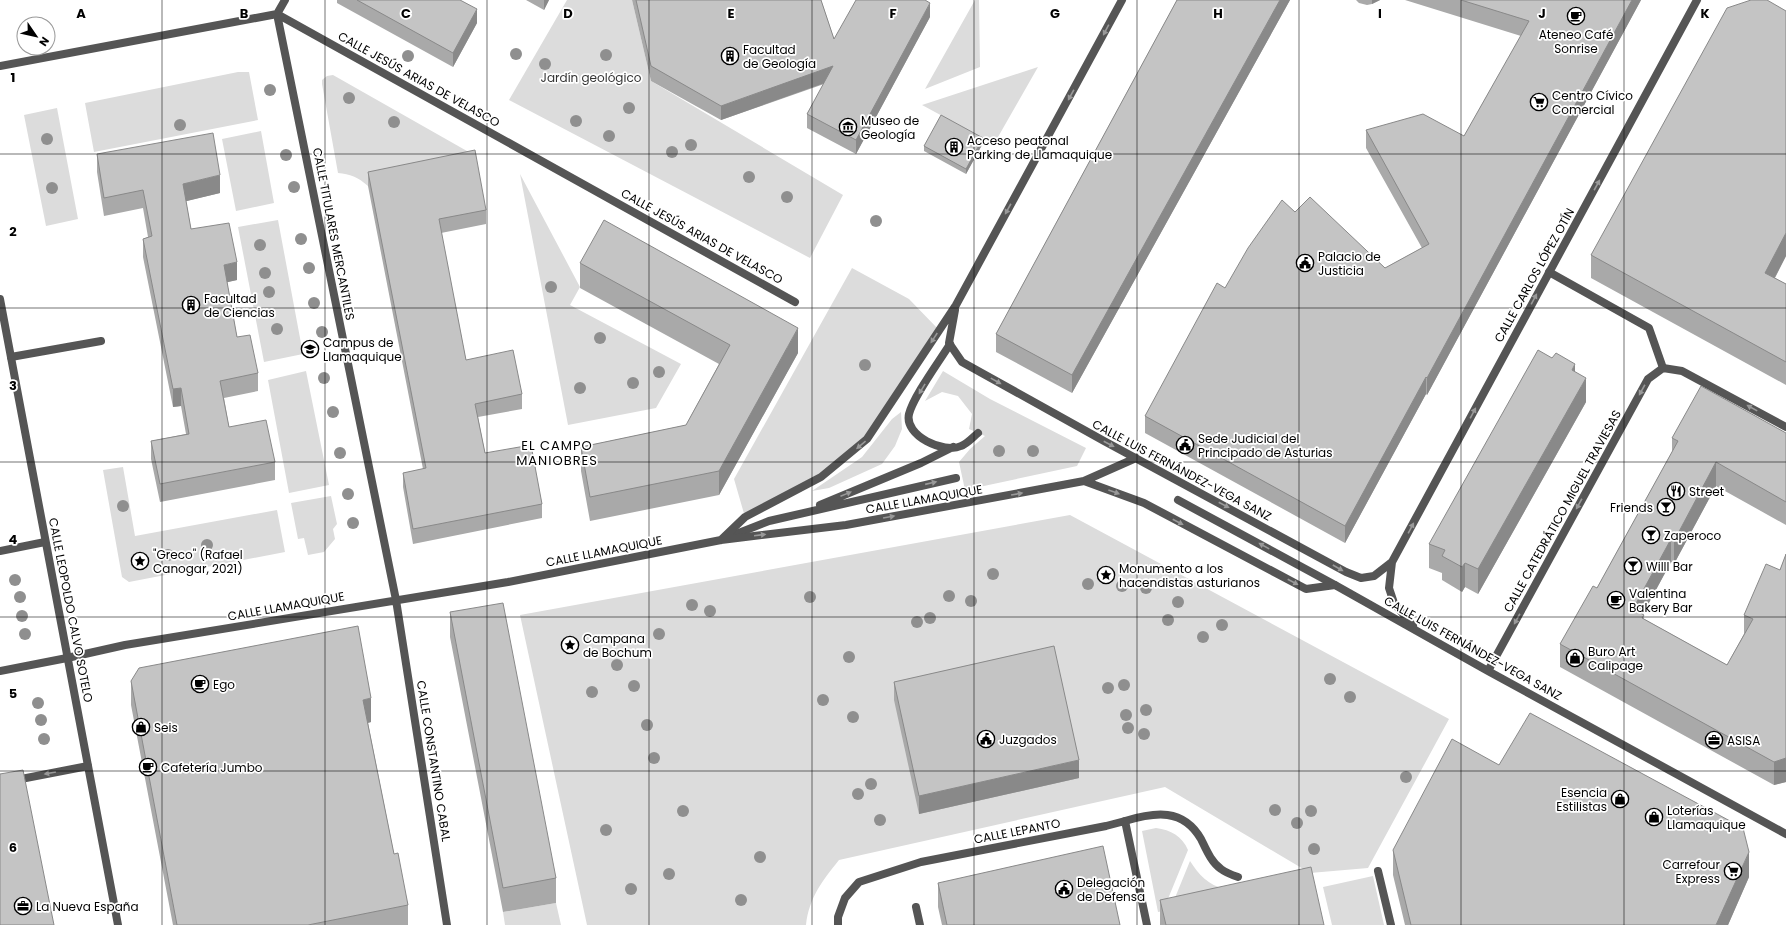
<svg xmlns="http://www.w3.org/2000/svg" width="1786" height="925" font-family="Poppins,sans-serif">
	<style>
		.green { fill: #dcdcdc }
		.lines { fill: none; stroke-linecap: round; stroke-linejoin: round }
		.service { stroke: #555; stroke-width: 8 }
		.pedestrian { stroke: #555; stroke-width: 8 }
		.minor { stroke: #555; stroke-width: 8 }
		.tertiary { stroke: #555; stroke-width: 8 }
		.tree { fill: #8f8f8f }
		.wall { fill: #a9a9a9 }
		.shaded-wall { fill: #898989 }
		.building { fill: #c4c4c4; stroke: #898989 }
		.oneway { fill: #999 }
		.grid { fill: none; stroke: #000; stroke-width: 1; stroke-opacity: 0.55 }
		.labels { text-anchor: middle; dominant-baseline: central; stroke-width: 3.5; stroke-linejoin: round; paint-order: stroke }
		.poi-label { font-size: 12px; fill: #000; stroke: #fff; text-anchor: start }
		.park-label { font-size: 12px; fill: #333; stroke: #fff }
		.street-label { font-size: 12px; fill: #000; stroke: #fff }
		.neighbourhood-label { font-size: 13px; letter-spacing: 1px; fill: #000; stroke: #fff }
		.grid-label { font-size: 13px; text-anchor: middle; font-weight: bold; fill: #000; stroke: #fff; stroke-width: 3.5; stroke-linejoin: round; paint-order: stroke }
	</style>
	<rect width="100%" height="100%" fill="#fff"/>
	<!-- green -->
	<path class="green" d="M567 0H632L651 81 843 195 810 258 509 100Z
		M975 0H979L980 67 925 89Z
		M1038 67 994 144 922 105Z
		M238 72H249L258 120 94 152 85 103Z
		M333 75 474 155 475 165 368 186C358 177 350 174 338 173L322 84V80L327 76Z
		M57 108 78 219 46 226 24 115Z
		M261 131 274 203 236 211 222 139Z
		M520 174 580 287 570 305 681 364 656 408 568 425Z
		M278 220 303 354 264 362 238 227Z
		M852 268 909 299 939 330 867 439 821 477 745 517 734 479Z
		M306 371 329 485 289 493 268 380Z
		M943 371 990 399 1086 448 1077 466 965 490 959 462 970 449 985 436 969 429 972 414 958 396 942 392 925 401Z
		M901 412 902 429 895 446 882 464 829 488 812 491 862 457 892 419Z
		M123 467 135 536 277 510 285 552 129 582 122 577 103 470Z
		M331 496 337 524 333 529 335 539 324 552 308 555 304 538 298 539 291 503Z
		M1070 515 1449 719 1368 868 1310 873 1165 787 839 860C822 881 809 898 806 925H587L520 615Z
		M1156 828C1171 830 1182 836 1188 850L1163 911 1158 912 1142 831Z
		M1190 861C1199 875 1208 885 1225 889L1170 910Z
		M1373 876 1384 925H1332L1323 887Z
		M556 903 561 925H505L503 912Z"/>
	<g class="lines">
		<!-- service -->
		<path class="service" d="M950 344C939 362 914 395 909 414 904 436 944 454 961 446 967 444 973 437 978 433
			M11 357 101 341
			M1178 500 1335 585
			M820 505 921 463 953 447
			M726 538 769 521 956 478
			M0 671 67 658
			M1125 821C1155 812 1183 808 1201 839 1206 849 1211 862 1221 869 1226 873 1232 875 1238 877"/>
		<!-- pedestrian -->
		<path class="pedestrian" d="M1549 272 1649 328 1663 368
			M0 551 45 542
			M0 783 88 766
			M1378 871 1391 925"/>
		<!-- minor -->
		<path class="minor" d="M277 14 396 600 447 925
			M277 14 285 0
			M0 66 277 14 795 302
			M955 310 949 343 962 362 1104 441 1346 572 1361 578 1374 576 1392 562
			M1084 481 1136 458
			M721 540 745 517 821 477 867 439 956 305 1122 0
			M1413 626 1394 603 1389 588 1392 562 1697 0
			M67 658 125 645 508 582 721 540 846 525 1084 481 1144 503 1306 589 1335 585 1488 671 1786 834
			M1488 671 1648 379 1663 368 1682 371 1786 427
			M916 907 920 925
			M838 925V917L845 898 859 882 921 862 1106 826 1125 821 1147 925"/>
		<!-- tertiary -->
		<path class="tertiary" d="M0 299 118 925"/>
	</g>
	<!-- trees -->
	<g class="tree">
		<circle cx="516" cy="54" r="6"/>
		<circle cx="606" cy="55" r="6"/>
		<circle cx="408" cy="56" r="6"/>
		<circle cx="545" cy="64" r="6"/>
		<circle cx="270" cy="90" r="6"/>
		<circle cx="349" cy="98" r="6"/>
		<circle cx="629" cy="108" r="6"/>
		<circle cx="576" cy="121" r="6"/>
		<circle cx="394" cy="122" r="6"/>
		<circle cx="180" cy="125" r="6"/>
		<circle cx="609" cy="136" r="6"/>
		<circle cx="47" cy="139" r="6"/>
		<circle cx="691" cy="145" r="6"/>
		<circle cx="672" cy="152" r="6"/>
		<circle cx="286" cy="155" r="6"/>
		<circle cx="749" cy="177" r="6"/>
		<circle cx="294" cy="187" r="6"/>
		<circle cx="52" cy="188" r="6"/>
		<circle cx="787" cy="197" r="6"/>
		<circle cx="876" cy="221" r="6"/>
		<circle cx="301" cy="239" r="6"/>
		<circle cx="260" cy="245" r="6"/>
		<circle cx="309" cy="268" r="6"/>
		<circle cx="265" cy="273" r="6"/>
		<circle cx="551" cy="287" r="6"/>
		<circle cx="269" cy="292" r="6"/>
		<circle cx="314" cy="303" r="6"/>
		<circle cx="277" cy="329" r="6"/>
		<circle cx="322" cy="332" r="6"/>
		<circle cx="600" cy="338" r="6"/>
		<circle cx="865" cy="365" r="6"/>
		<circle cx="659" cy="372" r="6"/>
		<circle cx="324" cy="378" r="6"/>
		<circle cx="633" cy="383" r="6"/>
		<circle cx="580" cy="388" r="6"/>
		<circle cx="333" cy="412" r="6"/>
		<circle cx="999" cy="451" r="6"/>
		<circle cx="1033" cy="451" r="6"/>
		<circle cx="340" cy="453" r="6"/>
		<circle cx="348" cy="494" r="6"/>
		<circle cx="123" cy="506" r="6"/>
		<circle cx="353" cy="523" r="6"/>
		<circle cx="207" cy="545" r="6"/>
		<circle cx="168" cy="555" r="6"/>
		<circle cx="993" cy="574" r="6"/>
		<circle cx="15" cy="580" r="6"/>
		<circle cx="1088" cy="584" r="6"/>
		<circle cx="1122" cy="586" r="6"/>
		<circle cx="1146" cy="588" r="6"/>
		<circle cx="949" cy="596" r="6"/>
		<circle cx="20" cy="597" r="6"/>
		<circle cx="810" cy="597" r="6"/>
		<circle cx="971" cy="601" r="6"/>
		<circle cx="1178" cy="602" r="6"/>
		<circle cx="692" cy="605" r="6"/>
		<circle cx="710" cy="611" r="6"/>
		<circle cx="22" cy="616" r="6"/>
		<circle cx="930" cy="618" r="6"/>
		<circle cx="1168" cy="620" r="6"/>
		<circle cx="917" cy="622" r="6"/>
		<circle cx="1222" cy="625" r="6"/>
		<circle cx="25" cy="634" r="6"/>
		<circle cx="659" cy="634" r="6"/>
		<circle cx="1203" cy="637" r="6"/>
		<circle cx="849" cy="657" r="6"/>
		<circle cx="617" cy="665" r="6"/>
		<circle cx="1330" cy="679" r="6"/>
		<circle cx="1124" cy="685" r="6"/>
		<circle cx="634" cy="686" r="6"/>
		<circle cx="1108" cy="688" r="6"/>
		<circle cx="592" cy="692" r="6"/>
		<circle cx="1350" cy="697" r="6"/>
		<circle cx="823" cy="700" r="6"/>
		<circle cx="38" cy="703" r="6"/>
		<circle cx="1146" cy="710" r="6"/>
		<circle cx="1126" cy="715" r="6"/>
		<circle cx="853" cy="717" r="6"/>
		<circle cx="41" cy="720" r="6"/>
		<circle cx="647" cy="725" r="6"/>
		<circle cx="1128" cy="728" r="6"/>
		<circle cx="1144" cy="734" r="6"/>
		<circle cx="44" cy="739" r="6"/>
		<circle cx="654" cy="758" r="6"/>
		<circle cx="1406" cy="777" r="6"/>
		<circle cx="871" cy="784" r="6"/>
		<circle cx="858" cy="794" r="6"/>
		<circle cx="1275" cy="810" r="6"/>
		<circle cx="683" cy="811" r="6"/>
		<circle cx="1311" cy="811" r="6"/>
		<circle cx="880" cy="820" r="6"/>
		<circle cx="1297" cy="823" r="6"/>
		<circle cx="606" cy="830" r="6"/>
		<circle cx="1314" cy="849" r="6"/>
		<circle cx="760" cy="857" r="6"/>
		<circle cx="669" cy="874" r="6"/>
		<circle cx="631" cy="889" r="6"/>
		<circle cx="741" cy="900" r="6"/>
	</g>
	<!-- wall -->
	<path class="wall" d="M337 0H460L477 23 453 67 337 3Z
		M526 0H549L544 10Z
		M632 0H821L834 39 930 17 856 154 807 128V114L824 84 721 120 651 81Z
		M1177 0H1290L1072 393 996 352V334Z
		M1356 0H1380L1372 4 1367 5 1359 3Z
		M1405 0H1641L1427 395 1426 394 1345 543 1145 433V416L1225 288 1295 212 1385 268 1422 248 1366 148V130L1464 136 1521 36Z
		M1786 11V256L1775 278 1786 284V385L1591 278V255Z
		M983 143 966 174 924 151V146Z
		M97 154 220 193 186 201 191 229 237 280 227 282 237 337 258 373V391L224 398 229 427 275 462V480L160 502 151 459V441L186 434 181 406 173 407 143 257V239L148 237 143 208 104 216 97 172Z
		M368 172 486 210V224L441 233 466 360 522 394V409L478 417 485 453 542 504V518L413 544 403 487V473L423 469 368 186Z
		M580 263 798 353 719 495 590 521 581 471V447L686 425 719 364 580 288Z
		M1575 372 1586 402 1478 594 1465 587 1462 592 1442 580V573L1429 568V544Z
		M1786 433V525L1716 486 1674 564 1671 562 1643 614 1644 619 1727 665 1744 634V615L1780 570 1786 554V782L1774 785 1560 667V644L1597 588 1672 452V438Z
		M450 612 556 878V903L503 912 450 637Z
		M131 681 371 722 368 723 394 854 408 905V925H173L131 705Z
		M894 682 1079 778 919 814 894 700Z
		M1499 765 1749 877 1728 925H1405L1393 875V850Z
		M938 883 1120 925H942L938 907Z
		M1160 900 1324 925H1160Z"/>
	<!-- shaded-wall -->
	<path class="shaded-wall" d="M544 0H549L544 10Z
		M1280 0H1290L1072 393V375Z
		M1372 0H1380L1372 4Z
		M1632 0H1641L1427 395V378Z
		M930 3V17L856 154V140Z
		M477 9V23L453 67V53Z
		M833 66V80L721 120V106Z
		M983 138V143L966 174V169Z
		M220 175V193L183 202V184Z
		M1786 233V256L1765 296V273Z
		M237 262V280L224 283V265Z
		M798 328V353L719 495V471Z
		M1575 364V388L1572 370Z
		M1426 377V394L1345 543V526Z
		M1586 378V402L1478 594V569Z
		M181 388V406L173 407V389Z
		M1716 462V486L1674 564V541Z
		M1671 539V562L1633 632V609Z
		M1465 563V587L1462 592V567Z
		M371 698V722L363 724V700Z
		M1786 758V782L1774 785V762Z
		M1079 760V778L919 814V796Z
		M1749 852V877L1728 925H1716Z"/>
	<!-- building -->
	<path class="building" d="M357 0H460L477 9 453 53Z
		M636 0H821L834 39 856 0H925L930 3 856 140 807 114 833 66 721 106 651 66Z
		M1177 0H1280L1072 375 996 334Z
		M1461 0H1632L1427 378 1426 377 1345 526 1145 416 1217 283 1225 288 1248 248 1282 200 1295 212 1310 197 1385 268 1429 244 1366 130 1423 114 1464 136 1529 21Z
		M1751 0H1767L1786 11V233L1765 273 1786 284V362L1591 255 1727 8Z
		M941 115 983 138 966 169 924 146Z
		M213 133 220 175 183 184 191 229 229 223 237 262 224 265 237 337 250 335 258 373 220 381 229 427 266 420 275 462 160 484 151 441 189 434 181 388 173 389 143 239 152 236 143 190 104 198 97 154Z
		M475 150 486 210 439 219 466 360 513 350 522 394 475 404 485 453 531 445 542 504 413 529 403 473 426 468 368 172Z
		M604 220 798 328 719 471 590 497 581 447 686 425 730 345 580 263Z
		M1538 350 1552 358 1556 353 1575 364 1572 370 1586 378 1478 569 1465 563 1462 567 1442 556 1445 550 1429 544Z
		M1701 386 1786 433V502L1716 462 1674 541 1671 539 1633 609 1644 615 1642 618 1727 665 1753 619 1744 615 1766 564 1780 570 1786 554V758L1774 762 1560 644 1593 586 1597 588 1678 441 1672 438Z
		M503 603 556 878 503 888 450 612Z
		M358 626 371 698 363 700 394 854 398 853 408 905 308 925H177L131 681 139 668Z
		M1054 646 1079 760 919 796 894 682Z
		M1530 713 1743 828 1749 852 1716 925H1411L1393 850 1452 739 1499 765Z
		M23 770 54 925H0V774Z
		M1103 846 1120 925H947L938 883Z
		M1311 867 1324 925H1166L1160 900Z"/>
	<!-- one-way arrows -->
	<defs><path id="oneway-solid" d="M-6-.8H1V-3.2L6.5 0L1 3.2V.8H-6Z"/></defs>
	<g class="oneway">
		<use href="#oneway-solid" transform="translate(1106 30) rotate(118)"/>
		<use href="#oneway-solid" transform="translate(1071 95) rotate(119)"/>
		<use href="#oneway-solid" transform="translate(1597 185) rotate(-61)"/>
		<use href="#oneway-solid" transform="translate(1008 209) rotate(119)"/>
		<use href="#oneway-solid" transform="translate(1534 299) rotate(-62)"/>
		<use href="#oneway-solid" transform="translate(934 338) rotate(123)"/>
		<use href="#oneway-solid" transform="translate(996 381) rotate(29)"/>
		<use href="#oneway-solid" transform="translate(922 389) rotate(121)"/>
		<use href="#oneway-solid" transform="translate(1642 390) rotate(119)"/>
		<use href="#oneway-solid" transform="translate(1752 408) rotate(-151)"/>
		<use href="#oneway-solid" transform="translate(1473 413) rotate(-62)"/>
		<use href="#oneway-solid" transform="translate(1109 444) rotate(28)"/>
		<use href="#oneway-solid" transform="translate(861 445) rotate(140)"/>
		<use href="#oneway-solid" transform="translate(931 483) rotate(-13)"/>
		<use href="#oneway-solid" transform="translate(1114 492) rotate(20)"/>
		<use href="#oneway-solid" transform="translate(846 494) rotate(-22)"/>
		<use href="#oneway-solid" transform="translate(1017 494) rotate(-10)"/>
		<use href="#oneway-solid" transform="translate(1579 504) rotate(119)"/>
		<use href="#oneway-solid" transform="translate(1224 505) rotate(28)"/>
		<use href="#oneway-solid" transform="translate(889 517) rotate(-10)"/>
		<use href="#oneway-solid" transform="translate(1178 522) rotate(28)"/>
		<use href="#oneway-solid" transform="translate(1411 528) rotate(-62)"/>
		<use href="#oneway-solid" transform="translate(760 535) rotate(-7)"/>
		<use href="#oneway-solid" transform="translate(1264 546) rotate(-151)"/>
		<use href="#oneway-solid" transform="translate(1338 568) rotate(30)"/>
		<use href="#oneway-solid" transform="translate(1293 582) rotate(28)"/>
		<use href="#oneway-solid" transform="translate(1517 619) rotate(119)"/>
		<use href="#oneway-solid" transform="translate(50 773) rotate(169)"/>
	</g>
	<!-- grid -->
	<path class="grid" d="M162 0V925M325 0V925M487 0V925M649 0V925M812 0V925M974 0V925M1137 0V925M1299 0V925M1461 0V925M1624 0V925M0 154H1786M0 308H1786M0 462H1786M0 617H1786M0 771H1786"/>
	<!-- icons -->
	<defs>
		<symbol id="cafe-ring" viewBox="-11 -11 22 22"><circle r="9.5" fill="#fff" stroke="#000" stroke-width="1.5"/><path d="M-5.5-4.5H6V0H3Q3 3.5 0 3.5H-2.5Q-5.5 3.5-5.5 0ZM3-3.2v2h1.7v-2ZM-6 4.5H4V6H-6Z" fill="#000"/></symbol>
		<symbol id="building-ring" viewBox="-11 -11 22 22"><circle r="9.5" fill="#fff" stroke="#000" stroke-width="1.5"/><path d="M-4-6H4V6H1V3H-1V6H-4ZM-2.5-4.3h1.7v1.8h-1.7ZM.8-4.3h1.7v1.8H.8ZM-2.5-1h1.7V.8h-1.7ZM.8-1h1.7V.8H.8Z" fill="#000"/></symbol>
		<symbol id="supermarket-ring" viewBox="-11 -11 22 22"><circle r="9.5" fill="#fff" stroke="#000" stroke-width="1.5"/><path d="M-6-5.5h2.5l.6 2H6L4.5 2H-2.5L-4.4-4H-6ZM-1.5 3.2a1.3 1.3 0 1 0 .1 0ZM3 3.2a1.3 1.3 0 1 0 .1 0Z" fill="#000"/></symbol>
		<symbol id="museum-ring" viewBox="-11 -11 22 22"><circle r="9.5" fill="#fff" stroke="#000" stroke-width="1.5"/><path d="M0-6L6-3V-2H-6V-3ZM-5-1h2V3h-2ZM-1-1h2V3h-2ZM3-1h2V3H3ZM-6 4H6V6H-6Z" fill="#000"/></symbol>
		<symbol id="civic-ring" viewBox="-11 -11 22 22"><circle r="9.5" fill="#fff" stroke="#000" stroke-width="1.5"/><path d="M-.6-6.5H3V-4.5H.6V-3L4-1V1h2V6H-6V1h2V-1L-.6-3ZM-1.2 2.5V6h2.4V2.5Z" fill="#000"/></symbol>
		<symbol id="university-ring" viewBox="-11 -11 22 22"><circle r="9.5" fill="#fff" stroke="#000" stroke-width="1.5"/><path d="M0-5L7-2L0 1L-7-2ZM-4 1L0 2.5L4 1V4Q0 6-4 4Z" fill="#000"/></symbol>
		<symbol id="restaurant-ring" viewBox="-11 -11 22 22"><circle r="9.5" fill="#fff" stroke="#000" stroke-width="1.5"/><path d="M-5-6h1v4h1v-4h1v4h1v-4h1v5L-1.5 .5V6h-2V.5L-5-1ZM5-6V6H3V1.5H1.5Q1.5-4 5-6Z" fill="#000"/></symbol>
		<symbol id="bar-ring" viewBox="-11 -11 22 22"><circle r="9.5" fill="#fff" stroke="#000" stroke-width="1.5"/><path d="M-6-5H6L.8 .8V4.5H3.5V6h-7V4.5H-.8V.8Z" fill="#000"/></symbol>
		<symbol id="sight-ring" viewBox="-11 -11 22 22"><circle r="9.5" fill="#fff" stroke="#000" stroke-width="1.5"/><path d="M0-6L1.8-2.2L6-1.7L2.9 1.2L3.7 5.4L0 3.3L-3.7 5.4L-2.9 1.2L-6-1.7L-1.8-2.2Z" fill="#000"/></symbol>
		<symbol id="shop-ring" viewBox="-11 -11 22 22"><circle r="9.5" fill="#fff" stroke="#000" stroke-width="1.5"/><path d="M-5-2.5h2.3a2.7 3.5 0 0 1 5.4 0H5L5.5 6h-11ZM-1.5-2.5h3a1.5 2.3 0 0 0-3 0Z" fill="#000"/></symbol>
		<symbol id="office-ring" viewBox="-11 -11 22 22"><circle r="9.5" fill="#fff" stroke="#000" stroke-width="1.5"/><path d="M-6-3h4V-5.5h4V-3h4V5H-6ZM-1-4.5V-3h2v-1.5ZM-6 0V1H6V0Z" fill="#000"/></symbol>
	</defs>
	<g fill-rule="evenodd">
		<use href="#cafe-ring" x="1566" y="6" width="20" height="20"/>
		<use href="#building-ring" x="720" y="46" width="20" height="20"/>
		<use href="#supermarket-ring" x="1529" y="92" width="20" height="20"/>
		<use href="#museum-ring" x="838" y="117" width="20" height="20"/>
		<use href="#building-ring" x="944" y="137" width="20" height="20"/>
		<use href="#civic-ring" x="1295" y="253" width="20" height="20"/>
		<use href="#building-ring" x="181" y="295" width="20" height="20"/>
		<use href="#university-ring" x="300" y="339" width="20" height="20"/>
		<use href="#civic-ring" x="1175" y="435" width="20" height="20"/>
		<use href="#restaurant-ring" x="1666" y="481" width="20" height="20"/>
		<use href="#bar-ring" x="1656" y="497" width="20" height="20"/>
		<use href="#bar-ring" x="1641" y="525" width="20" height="20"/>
		<use href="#sight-ring" x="130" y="551" width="20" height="20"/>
		<use href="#bar-ring" x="1623" y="556" width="20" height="20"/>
		<use href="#sight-ring" x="1096" y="565" width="20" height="20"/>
		<use href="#cafe-ring" x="1606" y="590" width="20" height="20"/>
		<use href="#sight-ring" x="560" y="635" width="20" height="20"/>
		<use href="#shop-ring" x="1565" y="648" width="20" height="20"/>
		<use href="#cafe-ring" x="190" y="674" width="20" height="20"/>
		<use href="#shop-ring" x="131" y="717" width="20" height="20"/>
		<use href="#civic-ring" x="976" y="729" width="20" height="20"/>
		<use href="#office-ring" x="1704" y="730" width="20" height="20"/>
		<use href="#cafe-ring" x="138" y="757" width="20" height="20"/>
		<use href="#shop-ring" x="1610" y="789" width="20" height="20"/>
		<use href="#shop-ring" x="1644" y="807" width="20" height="20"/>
		<use href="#supermarket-ring" x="1723" y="861" width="20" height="20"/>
		<use href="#civic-ring" x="1054" y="879" width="20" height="20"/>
		<use href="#office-ring" x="13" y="896" width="20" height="20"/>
	</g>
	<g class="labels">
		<!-- poi labels -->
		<g class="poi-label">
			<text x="1576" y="34" text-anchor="middle">Ateneo Café<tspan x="1576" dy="14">Sonrise</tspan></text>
			<text x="743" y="49">Facultad<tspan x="743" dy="14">de Geología</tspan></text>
			<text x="1552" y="95">Centro Cívico<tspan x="1552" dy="14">Comercial</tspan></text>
			<text x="861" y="120">Museo de<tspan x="861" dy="14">Geología</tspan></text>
			<text x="967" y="140">Acceso peatonal<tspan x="967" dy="14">Parking de Llamaquique</tspan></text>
			<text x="1318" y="256">Palacio de<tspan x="1318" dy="14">Justicia</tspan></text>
			<text x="204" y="298">Facultad<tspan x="204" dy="14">de Ciencias</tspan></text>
			<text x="323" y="342">Campus de<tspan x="323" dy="14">Llamaquique</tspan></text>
			<text x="1198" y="438">Sede Judicial del<tspan x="1198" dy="14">Principado de Asturias</tspan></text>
			<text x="1689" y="491">Street</text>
			<text x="1653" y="507" text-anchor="end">Friends</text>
			<text x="1664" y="535">Zaperoco</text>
			<text x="153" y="554">"Greco" (Rafael<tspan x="153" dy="14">Canogar, 2021)</tspan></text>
			<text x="1646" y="566">Willl Bar</text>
			<text x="1119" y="568">Monumento a los<tspan x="1119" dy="14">hacendistas asturianos</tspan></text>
			<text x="1629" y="593">Valentina<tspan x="1629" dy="14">Bakery Bar</tspan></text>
			<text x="583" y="638">Campana<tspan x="583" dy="14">de Bochum</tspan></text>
			<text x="1588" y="651">Buro Art<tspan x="1588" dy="14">Calipage</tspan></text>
			<text x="213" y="684">Ego</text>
			<text x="154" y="727">Seis</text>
			<text x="999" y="739">Juzgados</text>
			<text x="1727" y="740">ASISA</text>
			<text x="161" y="767">Cafetería Jumbo</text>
			<text x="1607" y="792" text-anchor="end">Esencia<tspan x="1607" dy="14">Estilistas</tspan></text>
			<text x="1667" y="810">Loterías<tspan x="1667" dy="14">Llamaquique</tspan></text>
			<text x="1720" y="864" text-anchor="end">Carrefour<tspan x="1720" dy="14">Express</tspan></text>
			<text x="1077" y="882">Delegación<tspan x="1077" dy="14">de Defensa</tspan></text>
			<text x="36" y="906">La Nueva España</text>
		</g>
		<!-- park labels -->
		<g class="park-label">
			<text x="591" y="77">Jardín geológico</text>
		</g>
		<!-- street labels -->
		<g class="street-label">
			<text transform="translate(419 79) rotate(29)">CALLE JESÚS ARIAS DE VELASCO</text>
			<text transform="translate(334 234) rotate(79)">CALLE TITULARES MERCANTILES</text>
			<text transform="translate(702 236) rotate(29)">CALLE JESÚS ARIAS DE VELASCO</text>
			<text transform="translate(1534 275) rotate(-61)">CALLE CARLOS LÓPEZ OTÍN</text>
			<text transform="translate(1182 470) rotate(28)">CALLE LUIS FERNÁNDEZ-VEGA SANZ</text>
			<text transform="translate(924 499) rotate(-10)">CALLE LLAMAQUIQUE</text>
			<text transform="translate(1562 511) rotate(-61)">CALLE CATEDRÁTICO MIGUEL TRAVIESAS</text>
			<text transform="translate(604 551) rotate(-11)">CALLE LLAMAQUIQUE</text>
			<text transform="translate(286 606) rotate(-10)">CALLE LLAMAQUIQUE</text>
			<text transform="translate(71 610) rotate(79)">CALLE LEOPOLDO CALVO SOTELO</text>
			<text transform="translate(1473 648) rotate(29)">CALLE LUIS FERNÁNDEZ-VEGA SANZ</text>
			<text transform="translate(434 761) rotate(81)">CALLE CONSTANTINO CABAL</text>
			<text transform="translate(1017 831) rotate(-11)">CALLE LEPANTO</text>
		</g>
		<!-- neighbourhood labels -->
		<g class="neighbourhood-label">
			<text x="557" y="445">EL CAMPO<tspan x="557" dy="15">MANIOBRES</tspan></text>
		</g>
	</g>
	<g class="grid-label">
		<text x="81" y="18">A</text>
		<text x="244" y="18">B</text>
		<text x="406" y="18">C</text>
		<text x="568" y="18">D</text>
		<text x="731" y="18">E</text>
		<text x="893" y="18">F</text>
		<text x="1055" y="18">G</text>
		<text x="1218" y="18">H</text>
		<text x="1380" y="18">I</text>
		<text x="1542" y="18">J</text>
		<text x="1705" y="18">K</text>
		<text x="13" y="82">1</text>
		<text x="13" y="236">2</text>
		<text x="13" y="390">3</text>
		<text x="13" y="544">4</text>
		<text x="13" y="698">5</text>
		<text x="13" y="852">6</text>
	</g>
	<!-- north arrow -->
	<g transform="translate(36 36) rotate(124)"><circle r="19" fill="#ffffff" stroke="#999999"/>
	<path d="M0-3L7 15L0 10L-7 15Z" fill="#000000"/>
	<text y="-6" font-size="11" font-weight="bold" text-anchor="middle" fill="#000000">N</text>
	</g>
</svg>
